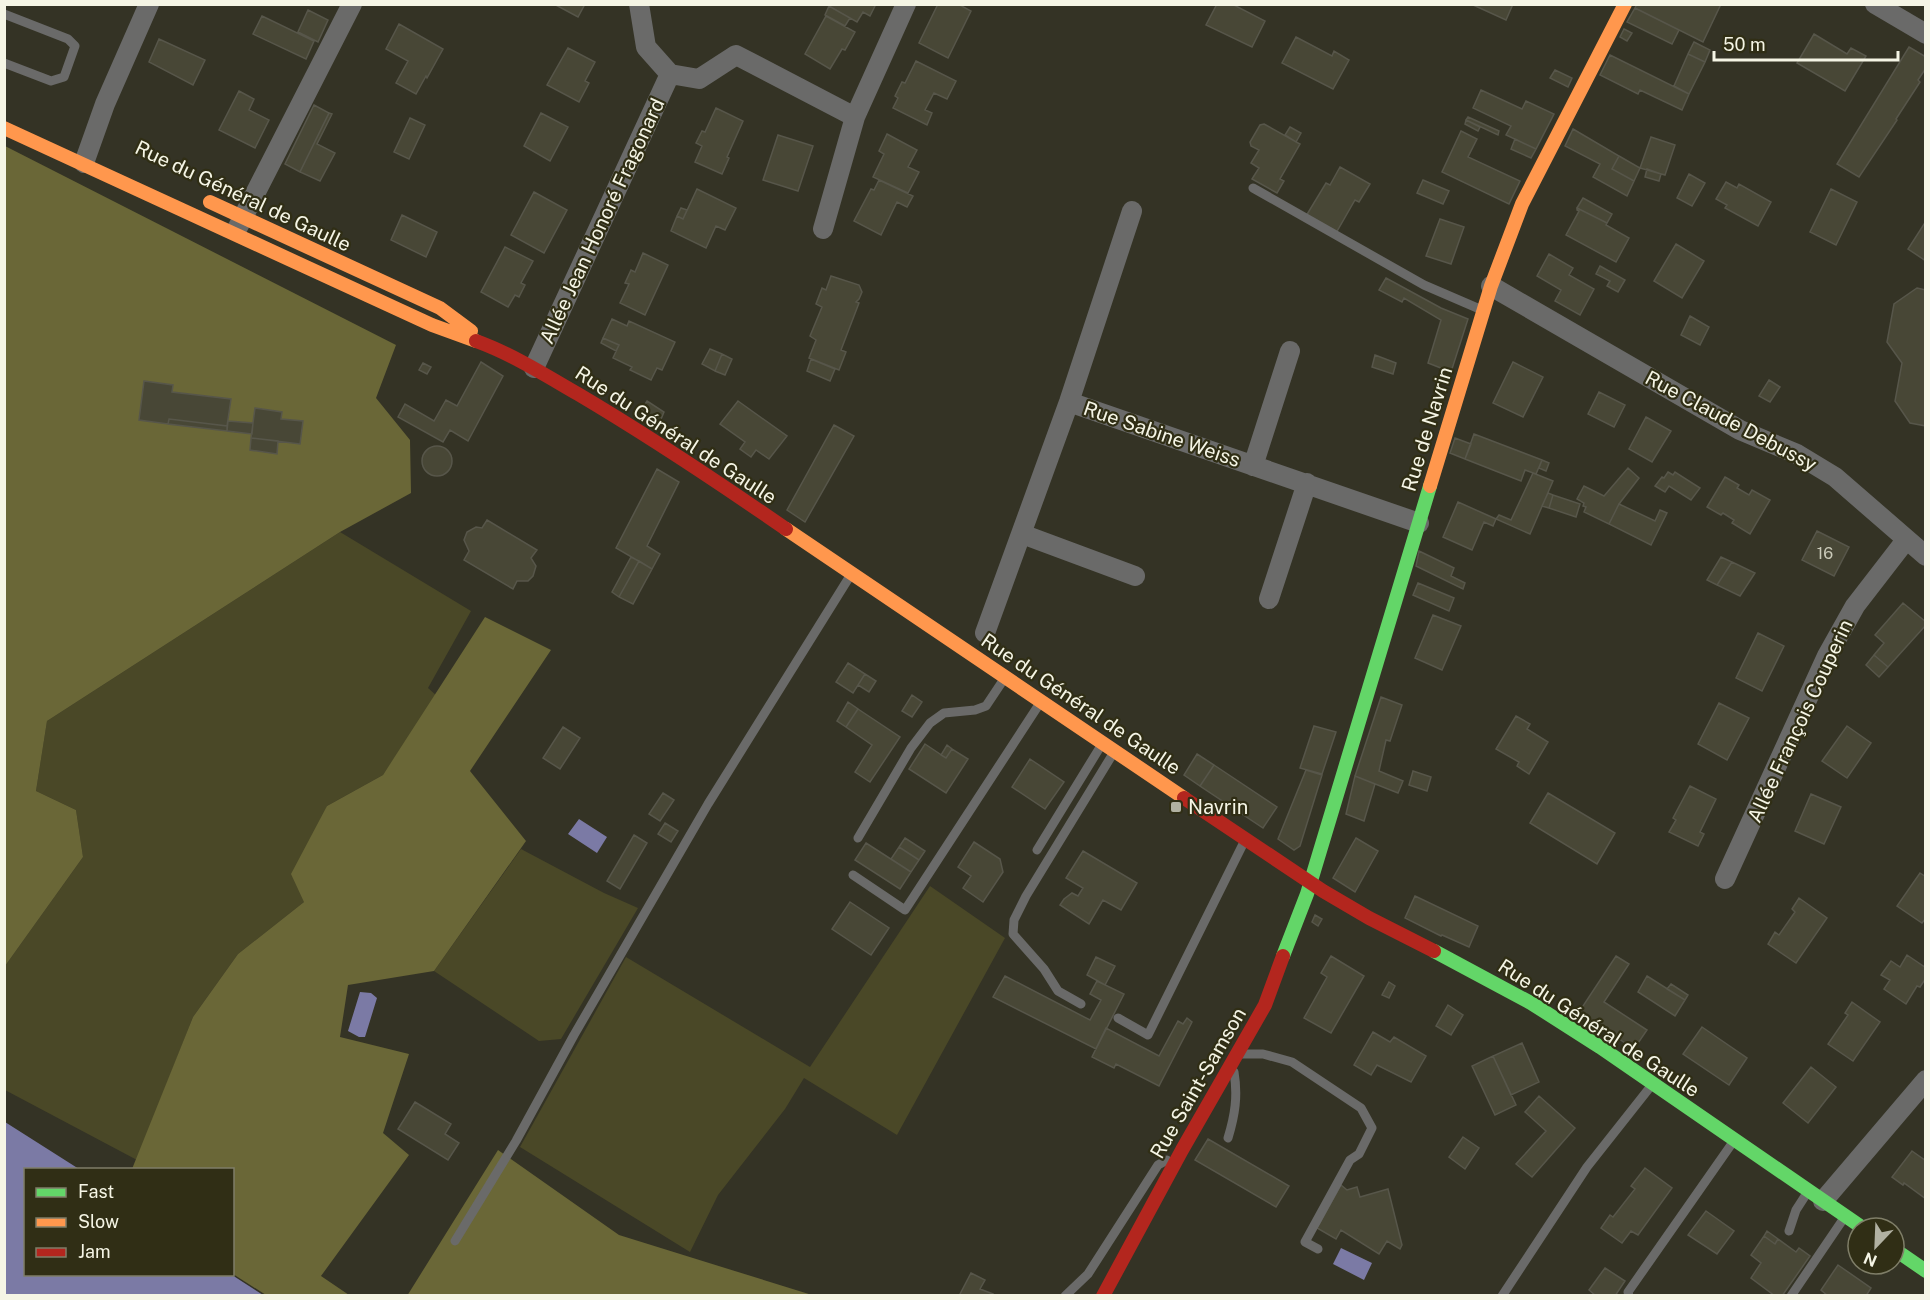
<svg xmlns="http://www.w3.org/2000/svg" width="1930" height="1300" font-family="'Public Sans',sans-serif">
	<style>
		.green { fill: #4a4827 }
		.forest { fill: #6a6737 }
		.water { fill: #7b7aa5 }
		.building { fill: #484736; stroke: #57564a; stroke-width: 1.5 }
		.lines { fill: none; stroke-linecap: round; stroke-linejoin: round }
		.lane { stroke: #6a6a69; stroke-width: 9 }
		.street { stroke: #6a6a69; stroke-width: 20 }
		.fast { stroke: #63d668; stroke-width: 14 }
		.slow { stroke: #ff974d; stroke-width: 14 }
		.jam { stroke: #b3261e; stroke-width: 14 }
		.poi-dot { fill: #b1b1a2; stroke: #302e15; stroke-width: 2 }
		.labels { text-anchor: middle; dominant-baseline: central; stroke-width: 4.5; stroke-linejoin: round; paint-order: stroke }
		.number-label { font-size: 16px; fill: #cacab9 }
		.street-label { font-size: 20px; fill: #f5f5e5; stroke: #302e15 }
		.poi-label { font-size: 20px; fill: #f5f5e5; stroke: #302e15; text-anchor: start }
	</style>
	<rect width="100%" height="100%" fill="#343325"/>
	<!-- green -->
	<path class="green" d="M340 532 471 611 428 688 438 697 383 775 327 806 304 902 238 954 193 1017 137 1160 5 1090V966L83 857 76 810 36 791 47 721Z
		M521 849 604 893 638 908 561 1039 539 1041 434 971Z
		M930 886 1005 938 897 1135 804 1078 785 1109 718 1195 690 1252 520 1147 626 957 810 1067Z"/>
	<!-- forest -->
	<path class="forest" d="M5 146 396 345 376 398 410 440 411 493 340 532 47 721 36 791 76 810 83 857 5 966Z
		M485 617 551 650 470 771 526 841 434 971 348 985 340 1037 409 1054 383 1133 409 1155 321 1276 349 1295H266L233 1274 232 1170 132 1169 193 1017 238 954 304 902 291 874 327 806 383 775Z
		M498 1150 619 1235 812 1295 407 1296Z"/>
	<!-- water -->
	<path class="water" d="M579 819 607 837 597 853 568 834Z
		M360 992 371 993 377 998 365 1037H359L348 1031Z
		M5 1122 79 1169 26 1170V1274L232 1275 263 1295H5Z
		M1341 1248 1372 1263 1364 1280 1333 1264Z"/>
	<!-- building -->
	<path class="building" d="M554 4H585L578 17Z
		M876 4 870 16 863 12 857 22 827 5Z
		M938 4H958L971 11 948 58 919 43Z
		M1217 4H1232L1265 21 1252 47 1206 25Z
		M1471 4H1513L1506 20Z
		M1637 4 1704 5 1721 4 1703 42 1635 8Z
		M829 6 850 18 845 26 825 15Z
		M1635 8 1679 30 1672 44 1627 22Z
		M308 10 328 20 318 42 298 32Z
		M262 16 314 41 306 59 253 34Z
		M826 16 855 32 845 50 842 49 830 69 805 54Z
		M399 24 443 49 427 78 426 76 416 94 396 83 408 61 386 49Z
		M1624 29 1632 33 1627 41 1620 37Z
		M1814 34 1847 54 1851 48 1866 56 1845 91 1797 63Z
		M1296 37 1332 56 1334 51 1349 60 1333 89 1282 63Z
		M159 39 205 60 193 85 149 62Z
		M1694 42 1710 50 1705 62 1688 54Z
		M1909 47 1926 57V68L1918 80 1920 82 1896 119 1897 120 1859 177 1837 164Z
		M568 48 595 62 585 81 589 83 579 102 547 85Z
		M1688 54 1705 62 1689 94 1674 86Z
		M1610 55 1689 94 1682 110 1640 90 1638 94 1600 75Z
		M916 61 956 81 947 99 934 93 925 110 932 113 927 125 893 108 898 98 895 96 902 82 905 83Z
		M1555 70 1572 78 1568 87 1550 78Z
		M1481 90 1522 109 1526 101 1554 114 1536 149 1506 135 1511 126 1473 108Z
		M239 91 254 99 249 110 269 120 255 148 219 130Z
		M314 105 329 113 300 172 285 164Z
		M716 108 743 121 727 157 729 158 722 174 695 162 702 146 696 143 702 131 705 132Z
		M329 113 332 114 317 144 335 153 320 181 300 172Z
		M541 113 568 127 550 161 524 146Z
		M1468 117 1499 131 1498 135 1466 120Z
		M410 118 425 125 409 159 394 152Z
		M1466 120 1480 127 1478 131 1465 124Z
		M1264 124 1300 144 1280 179 1284 181 1277 193 1252 179 1259 168 1251 163 1259 150 1251 146 1250 142 1260 125Z
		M1290 127 1301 133 1296 142 1285 135Z
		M1573 129 1619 156 1612 169 1634 181 1627 196 1593 177 1600 164 1565 146Z
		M1461 131 1477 139 1468 157 1520 181 1509 204 1442 172Z
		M887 134 917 150 908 167 919 172 908 193 873 177 884 154 879 151Z
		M778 135 813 146 798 191 763 180Z
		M1651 137 1675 145 1665 175 1640 168Z
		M1515 139 1536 149 1531 158 1511 149Z
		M1619 156 1640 168 1634 181 1612 169Z
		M1340 167 1370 184 1359 202 1355 200 1336 233 1306 216 1326 183 1330 185Z
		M1647 169 1661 174 1659 181 1645 177Z
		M1689 174 1705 183 1692 206 1677 198Z
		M879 180 913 196 907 207 897 202 881 235 854 221 871 189 874 190Z
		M1423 180 1449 191 1443 204 1417 193Z
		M1726 182 1737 188 1739 184 1771 202 1758 226 1725 208 1727 205 1716 199Z
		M697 189 736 208 725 230 716 226 706 248 671 231 677 216 683 219Z
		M1831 189 1857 202 1836 245 1810 232Z
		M534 192 567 210 544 253 511 235Z
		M1583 198 1612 214 1607 223 1577 208Z
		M681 208 687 210 683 219 677 216Z
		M1577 208 1607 223 1606 225 1629 238 1616 262 1566 235 1579 211 1577 210Z
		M402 215 437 232 426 257 391 240Z
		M1440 219 1464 227 1451 264 1426 256Z
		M1926 221V261L1908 249Z
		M1676 244 1704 261 1682 298 1654 281Z
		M505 247 533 261 521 283 525 285 519 297 515 295 508 307 481 292Z
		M643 253 668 265 645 315 620 303 629 284 625 283 631 270 635 272Z
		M1549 254 1573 268 1569 275 1594 289 1580 315 1555 301 1561 290 1537 276Z
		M1600 266 1625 280 1618 292 1607 286 1610 281 1596 274Z
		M831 276 859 285 862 292 859 299 856 302 859 303 841 350 846 352 839 370 809 358 816 340 810 336 822 307 816 304 822 288 826 290Z
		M1386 278 1441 308 1468 319 1451 372 1428 363 1441 320 1404 298 1402 302 1379 290Z
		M1917 288 1926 290V426L1910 423 1895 401 1902 363 1887 342 1894 304Z
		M1690 316 1709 327 1700 345 1681 335Z
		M612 319 627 326 629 321 675 342 662 370 657 368 651 380 630 370 632 367 613 358 619 345 603 338Z
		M603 338 619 345 616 351 601 343Z
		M710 349 722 354 715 371 702 364Z
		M722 354 732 359 725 375 715 371Z
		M1375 355 1396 363 1393 374 1372 367Z
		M811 359 835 369 830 381 807 371Z
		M481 362 503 376 468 441 450 430 443 442 398 417 405 404 434 421 446 400 457 406Z
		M1513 362 1543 377 1523 417 1493 403Z
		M423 363 431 367 427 374 419 370Z
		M1769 380 1780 387 1770 402 1759 396Z
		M144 381 173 385 172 392 231 399 227 426 169 419 168 424 139 420Z
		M1599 392 1625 405 1614 427 1588 414Z
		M647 401 664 412 659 424 640 412Z
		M738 401 787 436 769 459 756 450 751 457 740 449 745 442 720 424Z
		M255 408 282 412 281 419 303 421 300 444 251 438Z
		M1646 417 1671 431 1652 462 1629 449Z
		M169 419 227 426V431L168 424Z
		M228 421 253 423 252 434 227 431Z
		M834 425 854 436 805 522 787 510Z
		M1474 434 1542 460 1536 474 1525 470 1521 481 1465 459Z
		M251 438 278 441 277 454 250 450Z
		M1455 438 1471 444 1465 459 1450 453Z
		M422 461a15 15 0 1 1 30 0a15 15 0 1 1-30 0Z
		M1542 460 1549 463 1546 471 1539 468Z
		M1628 468 1639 478 1619 504 1609 524 1584 512 1586 507 1583 506 1584 503 1577 499 1584 486 1604 496Z
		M657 469 679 482 647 546 660 554 652 569 616 548Z
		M1668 472 1673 475 1675 472 1700 488 1691 500 1669 486 1665 492 1655 486 1662 477 1664 478Z
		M1533 473 1553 481 1530 534 1496 519 1499 515 1511 520Z
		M1725 477 1739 485 1737 488 1749 495 1752 490 1770 500 1750 534 1732 523 1734 520 1723 513 1721 515 1707 507Z
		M1548 493 1553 495 1549 508 1542 506Z
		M1553 495 1580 504 1576 517 1549 508Z
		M1458 502 1496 519 1493 526 1484 522 1472 550 1443 537Z
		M1619 504 1655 521 1660 510 1667 513 1651 545 1609 524Z
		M487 520 537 550 531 558 536 566 533 576 528 581H517L513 589 464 560 469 551 464 540 467 532 476 527 482 528Z
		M1817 531 1849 547 1834 576 1802 560Z
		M1419 551 1454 568 1451 576 1465 583 1463 589 1416 566Z
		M631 557 639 561 619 597 612 592Z
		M1721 557 1732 562 1717 585 1707 580Z
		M639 561 652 569 633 604 619 597Z
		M1732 562 1755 573 1740 596 1717 585Z
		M1418 583 1454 598 1449 611 1413 595Z
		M1903 603 1926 622V625L1888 667 1874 655 1884 643 1875 635Z
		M1433 615 1461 626 1442 670 1415 658Z
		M1758 633 1784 646 1762 691 1736 678Z
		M1874 655 1888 667 1879 677 1866 665Z
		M848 663 865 674 853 693 836 682Z
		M865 674 876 681 869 692 858 685Z
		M912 695 922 702 912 717 902 711Z
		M1381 697 1402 705 1390 741 1386 740 1379 771 1403 781 1398 793 1355 776Z
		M848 702 858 709 846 727 837 721Z
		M1719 703 1749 718 1727 760 1698 744Z
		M858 709 900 737 870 782 855 772 872 745 846 727Z
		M1516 716 1530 724 1527 729 1548 742 1529 774 1517 766 1519 762 1496 749Z
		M1314 726 1336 732 1322 774 1300 768Z
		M1847 726 1871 743 1847 778 1822 761Z
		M563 727 580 738 560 769 543 758Z
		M925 744 946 758 952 749 968 759 946 793 909 769Z
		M947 745 952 749 946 758 941 755Z
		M1197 754 1214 765 1200 786 1184 775Z
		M1030 759 1064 782 1045 809 1012 787Z
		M1214 765 1277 807 1263 828 1200 786Z
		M1306 770 1322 775 1300 846 1294 850 1278 839Z
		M1413 771 1431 777 1427 791 1409 785Z
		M1355 776 1375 784 1364 821 1346 814Z
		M1690 786 1716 799 1700 832 1704 834 1698 846 1669 832 1676 820 1673 818Z
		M663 793 674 800 660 821 649 814Z
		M1548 793 1615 833 1597 864 1530 823Z
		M1811 794 1841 807 1824 844 1795 831Z
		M665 823 678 831 671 842 658 834Z
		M634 835 647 843 620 889 607 881Z
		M905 838 925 851 919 860 899 847Z
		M1356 838 1378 851 1355 892 1333 878Z
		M974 842 1000 859 1003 872 983 902 963 888 971 876 958 867Z
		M866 843 911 872 900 889 855 860Z
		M899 847 919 860 911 872 891 859Z
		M1083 851 1137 883 1121 910 1103 900 1089 924 1060 905 1064 899 1072 893 1078 896 1083 888 1066 878Z
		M1920 873 1926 877V918L1922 923 1897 906Z
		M1415 896 1478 926 1469 947 1442 935 1441 936 1405 918Z
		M1799 898 1827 918 1796 963 1768 944 1775 932 1779 935 1795 912 1792 909Z
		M850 902 889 928 871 955 832 929Z
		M1315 915 1322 919 1318 926 1312 922Z
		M1907 955 1926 968V978L1920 987 1917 986 1906 1004 1884 989 1890 980 1881 975 1891 961 1900 967Z
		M1331 956 1364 976 1331 1033 1304 1018 1327 977 1321 973Z
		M1616 956 1629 964 1604 1002 1647 1030 1634 1049 1579 1012Z
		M1096 957 1115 966 1105 985 1087 975Z
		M1005 976 1090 1020 1101 1000 1090 994 1097 981 1124 994 1096 1049 993 997Z
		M1647 976 1685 1000 1675 1016 1638 992Z
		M1389 982 1395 986 1389 998 1382 995Z
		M1671 984 1688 995 1685 1000 1667 989Z
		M1852 1002 1880 1022 1853 1061 1828 1044 1848 1015 1845 1013Z
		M1448 1005 1463 1015 1451 1035 1436 1026Z
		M1187 1018 1192 1022 1159 1086 1116 1064 1114 1068 1092 1057 1106 1028 1159 1056 1178 1021 1183 1024Z
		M1702 1027 1747 1058 1729 1085 1683 1054Z
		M1373 1032 1390 1042 1394 1037 1426 1056 1411 1082 1377 1065 1371 1075 1354 1065Z
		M1522 1043 1539 1082 1511 1095 1493 1056Z
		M1493 1056 1516 1105 1495 1115 1472 1066Z
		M1811 1067 1836 1087 1808 1123 1783 1103Z
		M1539 1096 1575 1128 1532 1177 1516 1164 1546 1131 1525 1112Z
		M415 1102 451 1124 445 1134 459 1143 448 1160 398 1129Z
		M1463 1137 1479 1148 1465 1169 1449 1157Z
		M1208 1139 1289 1186 1276 1207 1195 1160Z
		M1912 1151 1926 1161V1199L1904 1183 1903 1185 1892 1177Z
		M1645 1168 1672 1188 1638 1235 1631 1231 1622 1243 1601 1228 1610 1215 1613 1217 1635 1189 1631 1186Z
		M1341 1185 1347 1190 1357 1187 1360 1197 1388 1189 1402 1245 1400 1249 1387 1241 1379 1254 1341 1230 1336 1239 1317 1228Z
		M1706 1211 1734 1231 1717 1254 1688 1235Z
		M1767 1231 1778 1239 1775 1244 1764 1236Z
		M1764 1236 1775 1244 1778 1239 1796 1252 1799 1248 1810 1256 1782 1296H1775L1751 1278 1761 1263 1751 1255Z
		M1838 1265 1871 1288 1866 1296H1828L1821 1290Z
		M1605 1268 1625 1281 1615 1296H1596L1589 1290Z
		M971 1273 985 1280 980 1289 993 1294 992 1296H959Z"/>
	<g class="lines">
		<!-- lane -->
		<path class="lane" d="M4 14 68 39 75 46 64 77 51 81 4 63
			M1253 188 1424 285 1482 310
			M858 838 911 748 930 723 944 713 975 710 986 706 1004 679
			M1037 850 1102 744
			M853 875 905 910 1040 703
			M1081 1004 1058 991 1044 969 1013 934 1014 920 1026 896 1114 752
			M1118 1018 1148 1035 1244 842
			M1242 1054H1263L1292 1062 1361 1108 1372 1128 1359 1154 1350 1160 1305 1242 1318 1249
			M1228 1138C1235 1115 1238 1096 1234 1072
			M1789 1231 1796 1210 1807 1193
			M455 1241 516 1141 574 1035 708 804 850 576
			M1065 1296 1088 1274 1158 1165 1167 1160
			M1502 1296 1587 1167 1651 1086
			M1629 1296 1628 1292 1733 1142
			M1791 1296 1844 1218"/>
		<!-- street -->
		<path class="street" d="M639 4 646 47 670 74 699 79 736 55 855 117
			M1875 4 1926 34
			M84 163 105 104 149 4
			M237 229 352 4
			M823 229 855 117 906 4
			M1491 286 1740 430 1797 454 1835 477 1926 556
			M534 368 670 74
			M1069 402 1419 523
			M1253 466 1290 351
			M1022 534 1135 576
			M1269 599 1307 483
			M985 633 1069 402 1132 211
			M1725 879 1827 656 1855 606 1906 540
			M1823 1201 1926 1080"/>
		<!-- fast -->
		<path class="fast" d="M1434 951 1531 1003 1600 1047 1863 1228
			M1283 956 1307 894 1430 486
			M1894 1249 1926 1271"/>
		<!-- slow -->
		<path class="slow" d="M4 128 432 325 476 341
			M210 202 440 308 471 331
			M1430 486 1491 286 1522 204 1625 4
			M786 529 1184 798"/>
		<!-- jam -->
		<path class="jam" d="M476 341C512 354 545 375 578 394 649 436 718 482 786 529
			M1184 798 1323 891 1369 918 1434 951
			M1103 1296 1182 1150 1265 1005 1283 956"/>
	</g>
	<!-- markers -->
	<rect class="poi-dot" x="1170" y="801" width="12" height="12" rx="3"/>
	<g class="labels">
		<!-- number labels -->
		<g class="number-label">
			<text x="1825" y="553">16</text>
		</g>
		<!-- street labels -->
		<g class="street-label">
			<text transform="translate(243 196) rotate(25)">Rue du Général de Gaulle</text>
			<text transform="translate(602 221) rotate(-65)">Allée Jean Honoré Fragonard</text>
			<text transform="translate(1731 421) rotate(28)">Rue Claude Debussy</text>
			<text transform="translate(1427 429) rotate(-73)">Rue de Navrin</text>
			<text transform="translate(1162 434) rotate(19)">Rue Sabine Weiss</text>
			<text transform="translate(676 435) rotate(33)">Rue du Général de Gaulle</text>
			<text transform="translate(1081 704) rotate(34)">Rue du Général de Gaulle</text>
			<text transform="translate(1800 721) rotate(-65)">Allée François Couperin</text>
			<text transform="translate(1599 1028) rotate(33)">Rue du Général de Gaulle</text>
			<text transform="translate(1198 1083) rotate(-60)">Rue Saint-Samson</text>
		</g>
		<!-- poi labels -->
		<g class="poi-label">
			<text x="1188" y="807">Navrin</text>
		</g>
	</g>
	<!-- border -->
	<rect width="1930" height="1300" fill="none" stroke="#f5f5e5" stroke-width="12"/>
	<!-- legend -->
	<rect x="24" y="1168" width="210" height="108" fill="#302e15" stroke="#7f7e68" stroke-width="1.5"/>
	<rect x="36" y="1188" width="30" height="9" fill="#63d668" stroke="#7f7e68" stroke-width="1.5"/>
	<text x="78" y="1198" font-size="18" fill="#f5f5e5">Fast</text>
	<rect x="36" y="1218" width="30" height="9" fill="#ff974d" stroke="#7f7e68" stroke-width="1.5"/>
	<text x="78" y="1228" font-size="18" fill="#f5f5e5">Slow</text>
	<rect x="36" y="1248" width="30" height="9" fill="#b3261e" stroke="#7f7e68" stroke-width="1.5"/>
	<text x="78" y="1258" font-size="18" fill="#f5f5e5">Jam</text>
	<!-- north arrow -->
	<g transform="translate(1876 1246) rotate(203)"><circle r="28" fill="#302e15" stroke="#7f7e68" stroke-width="1.5"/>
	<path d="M0-4.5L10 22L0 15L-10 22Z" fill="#b1b1a2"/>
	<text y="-9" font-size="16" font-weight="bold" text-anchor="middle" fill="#f5f5e5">N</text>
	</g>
	<!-- scale -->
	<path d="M1714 51v9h184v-9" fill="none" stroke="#f5f5e5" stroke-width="3"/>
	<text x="1723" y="51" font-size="18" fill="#f5f5e5" stroke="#302e15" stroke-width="4.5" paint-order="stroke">50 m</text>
</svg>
